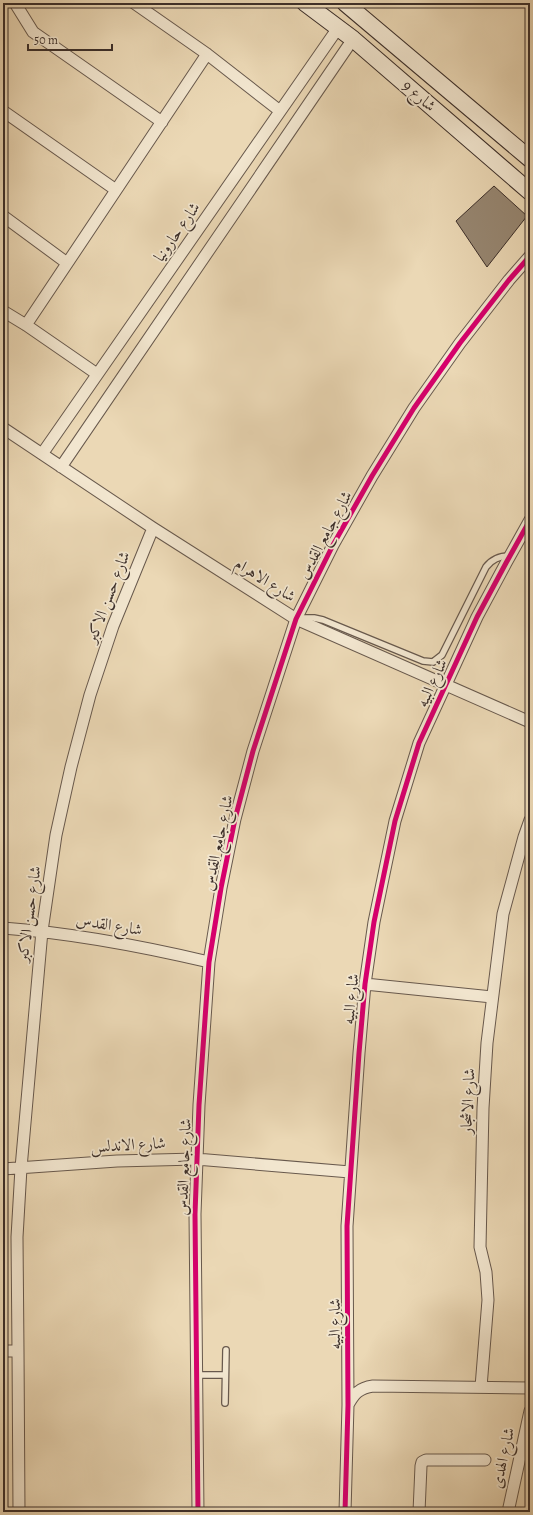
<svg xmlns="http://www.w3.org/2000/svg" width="533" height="1515" font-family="Alegreya,Amiri,serif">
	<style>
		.building { fill: #978772; stroke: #3c2f2a }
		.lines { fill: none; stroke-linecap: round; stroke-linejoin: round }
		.service-casing { stroke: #68594d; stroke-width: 8 }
		.minor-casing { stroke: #68594d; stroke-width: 13 }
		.secondary-casing { stroke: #3c2f2a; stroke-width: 18 }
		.service { stroke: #f2e6cf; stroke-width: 5.5 }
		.minor { stroke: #f2e6cf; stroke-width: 11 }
		.secondary { stroke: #f2e6cf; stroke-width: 16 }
		.cycleway-casing { stroke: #f2e6cf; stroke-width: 8 }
		.cycleway { stroke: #d6006c; stroke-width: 5 }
		.labels { text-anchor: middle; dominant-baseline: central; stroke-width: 3.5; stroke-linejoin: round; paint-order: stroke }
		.street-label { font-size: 16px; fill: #3c2f2a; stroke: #f2e6cf }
	</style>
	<rect width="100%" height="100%" fill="#ebd8b5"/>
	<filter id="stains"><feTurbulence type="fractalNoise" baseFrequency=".005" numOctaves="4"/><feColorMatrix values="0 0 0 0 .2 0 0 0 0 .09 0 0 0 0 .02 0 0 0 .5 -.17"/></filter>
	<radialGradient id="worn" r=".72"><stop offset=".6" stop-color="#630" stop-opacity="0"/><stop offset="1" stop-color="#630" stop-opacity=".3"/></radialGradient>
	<!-- building -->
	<path class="building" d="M494 186 527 216 487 267 456 221Z"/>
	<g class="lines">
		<defs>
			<path id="service" d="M301 618H314L323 620 423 661 433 662 442 655 486 567C492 559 499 556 509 556
				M197 1375H225
				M225 1403 226 1350"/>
			<path id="minor" d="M15 3 33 32 162 122
				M134 3 207 54 280 111
				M3 111 116 190
				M3 216 67 263
				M3 311 26 325 97 374
				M26 325 207 54
				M3 428 153 528 296 619 530 722
				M42 454 338 28
				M61 467 353 39
				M3 928C73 933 141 946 209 962
				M365 984 492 997
				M3 1169 117 1161 196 1159 350 1172
				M3 1351H18
				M481 1387 488 1300 486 1272 480 1247 483 1108 487 1043 503 914 524 837 530 820
				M348 1405C354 1394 359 1388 373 1386L530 1388
				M19 1512 18 1351 17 1237 21 1168 42 931 56 835 71 767 90 695 113 626 153 528
				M198 1512 195 1214 199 1105 209 962 221 888 235 819 253 751 296 619 333 545 372 476 414 408 460 343 509 280 530 256
				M345 1512 348 1405 347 1226 359 1053 365 984 374 922 395 821 419 743 477 617 506 563 530 520
				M419 1512 421 1466 422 1462 426 1460H485
				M508 1512 530 1411"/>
			<path id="secondary" d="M305 3 353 39 530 192
				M345 3 530 159"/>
		</defs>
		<!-- service casing -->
		<use href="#service" class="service-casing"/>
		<!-- minor casing -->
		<use href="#minor" class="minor-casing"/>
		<!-- secondary casing -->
		<use href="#secondary" class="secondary-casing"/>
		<!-- service -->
		<use href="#service" class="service"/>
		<!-- minor -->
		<use href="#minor" class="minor"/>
		<!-- secondary -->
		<use href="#secondary" class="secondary"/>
		<defs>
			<path id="cycleway" d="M198 1512 195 1214 199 1105 209 962 221 888 235 819 253 751 296 619 333 545 372 476 414 408 460 343 509 280 530 256
				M345 1512 348 1405 347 1226 359 1053 365 984 374 922 395 821 419 743 477 617 506 563 530 520"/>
		</defs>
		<!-- cycleway casing -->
		<use href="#cycleway" class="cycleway-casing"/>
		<!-- cycleway -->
		<use href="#cycleway" class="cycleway"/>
	</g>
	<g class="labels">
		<!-- street labels -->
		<g class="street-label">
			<text transform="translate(419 96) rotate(41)">شارع 9</text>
			<text transform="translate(177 232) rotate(-55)">شارع حارونيا</text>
			<text transform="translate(325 535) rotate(-62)">شارع جامع القدس</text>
			<text transform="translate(265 580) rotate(32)">شارع الاهرام</text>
			<text transform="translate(108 597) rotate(-69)">شارع حسن الاكبر</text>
			<text transform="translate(432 683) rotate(-65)">شارع البيه</text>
			<text transform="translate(218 843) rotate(-78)">شارع جامع القدس</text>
			<text transform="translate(29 914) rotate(-82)">شارع حسن الاكبر</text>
			<text transform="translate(109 925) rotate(9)">شارع القدس</text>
			<text transform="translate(351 999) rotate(-84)">شارع البيه</text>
			<text transform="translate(468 1101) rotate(-87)">شارع الاشجار</text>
			<text transform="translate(128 1145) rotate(-3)">شارع الاندلس</text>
			<text transform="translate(184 1167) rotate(-88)">شارع جامع القدس</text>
			<text transform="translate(335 1324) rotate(-90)">شارع البيه</text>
			<text transform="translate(503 1458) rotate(-78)">شارع الهدى</text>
		</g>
	</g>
	<!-- margin -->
	<rect width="533" height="1515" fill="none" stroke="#ebd8b5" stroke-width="16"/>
	<rect x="4" y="4" width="525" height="1507" fill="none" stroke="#3c2f2a" stroke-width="2"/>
	<rect x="8" y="8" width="517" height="1499" fill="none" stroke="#3c2f2a"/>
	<!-- scale -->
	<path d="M28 44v6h84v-6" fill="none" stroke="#3c2f2a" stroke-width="2"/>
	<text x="34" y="44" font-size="12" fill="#3c2f2a" stroke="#f2e6cf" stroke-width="3" paint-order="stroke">50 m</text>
	<rect width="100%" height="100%" filter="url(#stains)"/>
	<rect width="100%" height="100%" fill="url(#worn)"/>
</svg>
